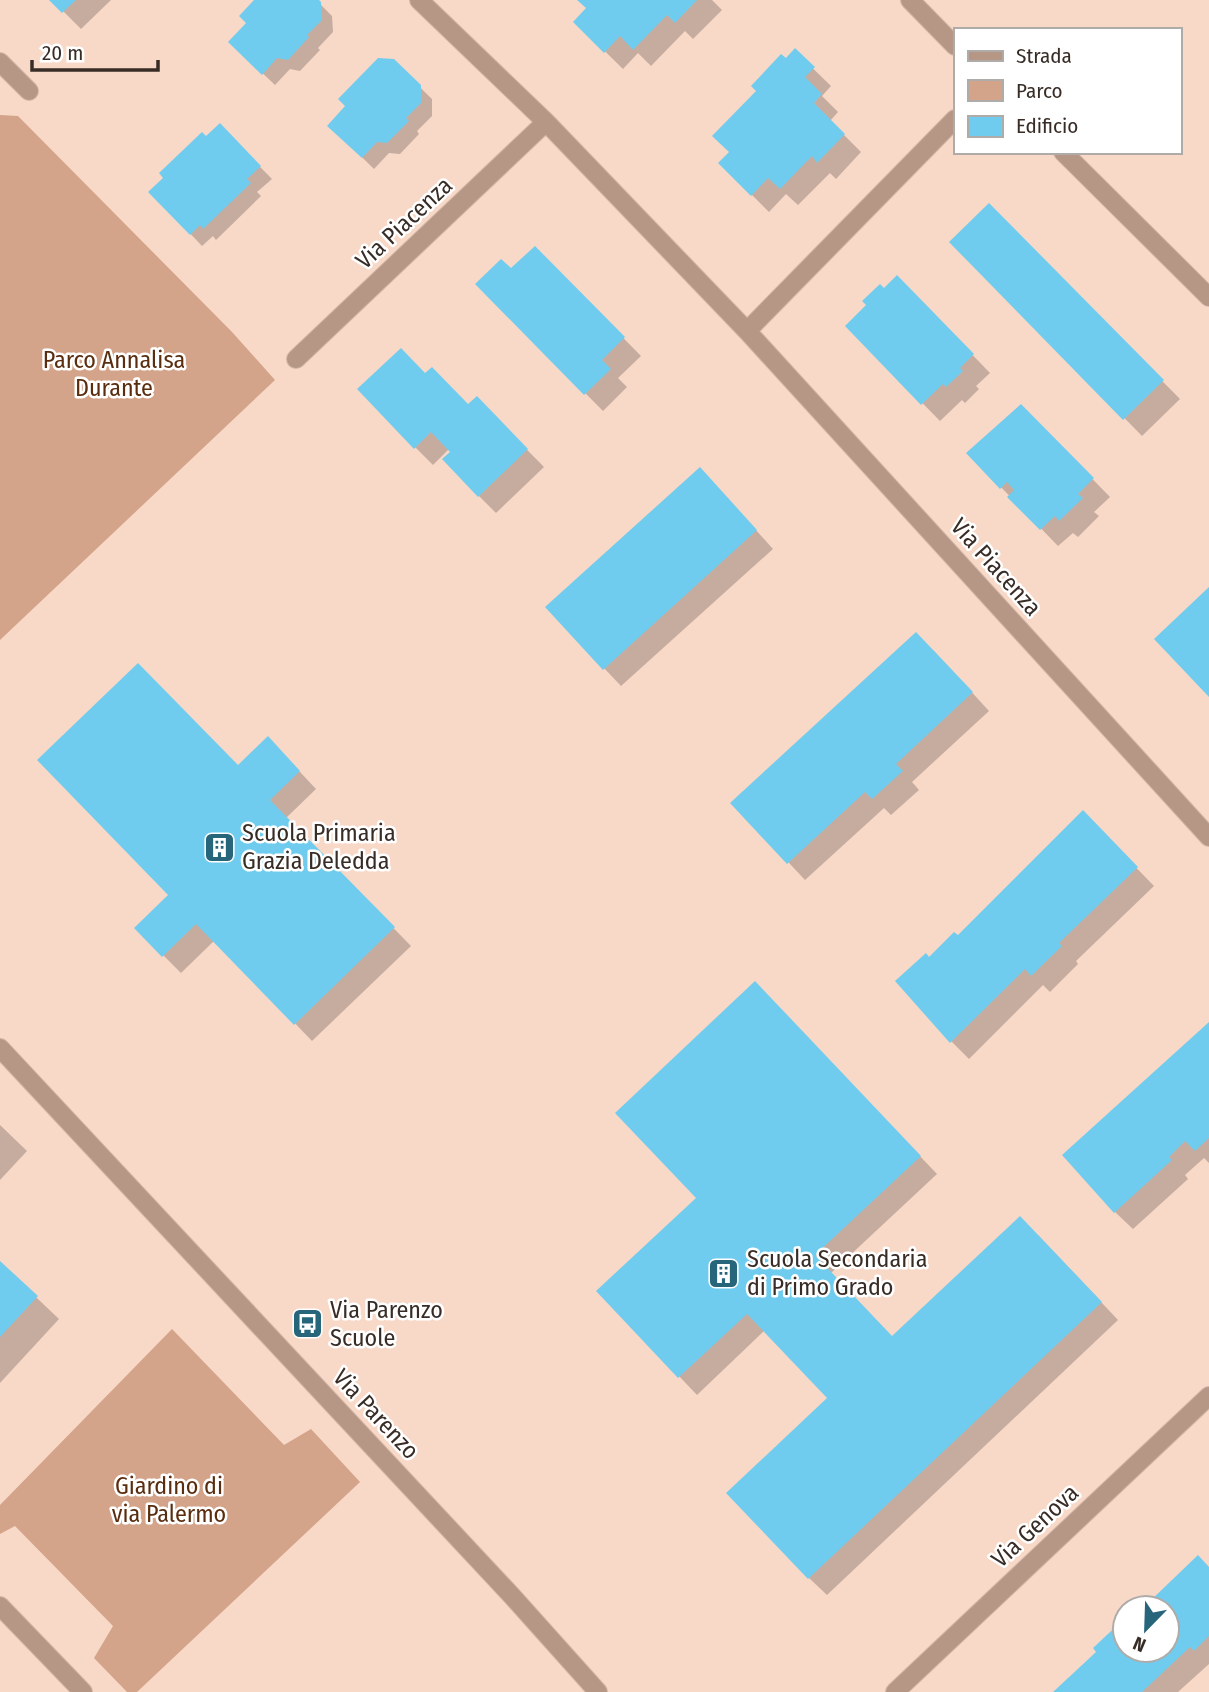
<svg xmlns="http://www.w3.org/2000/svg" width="1209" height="1692" font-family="'Fira Sans Condensed',sans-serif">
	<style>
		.green { fill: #d3a489 }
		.shadow { fill: #0003 }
		.building { fill: #70ccee }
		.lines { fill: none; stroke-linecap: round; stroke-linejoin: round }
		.street-casing { stroke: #d2b6a7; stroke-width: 20 }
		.street { stroke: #b69786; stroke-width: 18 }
		.labels { text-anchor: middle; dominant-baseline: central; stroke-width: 5; stroke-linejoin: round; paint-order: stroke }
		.street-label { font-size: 24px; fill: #382d26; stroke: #fff }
		.park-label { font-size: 24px; fill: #5a2d0f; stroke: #fff }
		.poi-label { font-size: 24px; fill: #382d26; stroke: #fff; text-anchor: start }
	</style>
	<rect width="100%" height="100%" fill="#f8d8c7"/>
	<!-- green -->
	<path class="green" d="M0 115 18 116 232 332 275 380 0 640Z
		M172 1329 284 1445 311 1429 360 1482 137 1692H127L94 1658 113 1626 15 1526 0 1534V1505Z"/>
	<!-- shadow -->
	<path class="shadow" d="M52 0H111L81 29Z
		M257 0H316L332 16 333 32 318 48 320 50 300 71 290 69 275 85 230 42 248 23Z
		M580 0H712L722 10 693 39 685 31 651 66 638 53 623 69 575 22 588 9Z
		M795 51 831 86 822 96 838 112 830 121 861 152 836 179 830 173 798 205 786 194 769 212 720 163 731 152 786 61Z
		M393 61 432 99V116L417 131 419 134 400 154 389 153 374 169 330 126Z
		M220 126 272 179 257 192 261 196 216 240 213 236 202 246 151 192Z
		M989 206 1180 399 1142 436 952 242Z
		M535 248 641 356 618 378 627 387 603 411 477 284 511 271Z
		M897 277 990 373 976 386 979 389 965 403 962 400 940 421 847 326Z
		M426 375 469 407 477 399 544 467 496 513 479 496 449 449 433 465 415 447Z
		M1021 406 1110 497 1094 512 1099 516 1078 537 1073 533 1058 546 968 453Z
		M717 487 773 549 621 686 604 668Z
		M934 651 989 711 912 782 919 790 891 815 884 808 805 880 733 803Z
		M285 756 316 789 286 818 411 946 312 1041 215 940 181 973 136 928 170 895 238 768Z
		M1083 813 1154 886 1076 961 1078 964 1050 992 1043 985 969 1059 951 1041 929 959 958 937Z
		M772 1001 937 1174 831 1273 893 1338 1038 1235 1118 1320 827 1595 809 1578 829 1398 765 1330 697 1395 599 1292 698 1198Z
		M1209 1024V1163L1204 1158 1185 1175 1188 1179 1133 1229 1115 1212Z
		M0 1125 27 1151 0 1180Z
		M0 1263 59 1319 0 1383Z
		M1209 1569V1664L1178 1692H1056L1098 1652 1125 1620V1650H1167V1608H1138L1148 1605Z"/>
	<!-- building -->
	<path class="building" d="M49 0H76L62 13Z
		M254 0H319L321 2 322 20 307 35 309 37 288 60 277 58 262 75 228 42 246 23 239 16Z
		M577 0H697L675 23 667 15 633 50 620 36 604 53 573 22 586 8Z
		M795 48 815 67 805 77 822 94 814 103 845 134 817 163 812 156 780 189 768 178 751 196 718 163 729 152 712 136 756 91 751 86 781 54 786 58Z
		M378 58 394 59 421 85V103L406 118 409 121 387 143 377 142 362 158 327 126 345 106 338 99Z
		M220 123 261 166 247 179 251 183 203 229 200 225 190 235 148 192 163 178 159 173 202 132 206 136Z
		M989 203 1164 380 1123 420 949 242Z
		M535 246 625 337 602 360 611 369 584 395 475 284 501 259 511 268Z
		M897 275 974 354 960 368 963 371 946 387 943 384 921 405 845 326 866 305 862 301 880 284 884 288Z
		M401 348 425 373 432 367 468 404 477 396 528 449 478 497 442 459 450 452 431 432 414 449 357 389Z
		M1021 404 1094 478 1078 494 1083 498 1059 521 1055 516 1040 530 1007 497 1014 490 1007 482 1000 489 966 453Z
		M700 467 757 530 603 670 545 607Z
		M1209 587V697L1154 639Z
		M916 632 973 692 896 764 903 771 872 799 865 792 787 864 730 803Z
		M138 663 238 765 268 736 300 771 270 800 395 927 294 1025 196 924 162 957 134 928 168 895 37 760Z
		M1083 810 1138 867 1059 943 1062 946 1031 976 1025 969 950 1043 895 981 926 953 929 957 954 932 958 935Z
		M755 981 921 1156 815 1255 892 1336 1020 1216 1102 1302 808 1579 726 1493 827 1398 747 1314 678 1378 596 1291 696 1198 615 1113Z
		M1209 1022V1138L1195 1151 1185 1141 1169 1157 1172 1160 1114 1213 1062 1155Z
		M0 1261 38 1296 0 1337Z
		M1198 1555 1209 1567V1636L1194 1651 1190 1647 1142 1692H1053L1096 1652 1093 1648 1125 1618V1650H1167V1608H1135L1145 1599 1148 1603Z"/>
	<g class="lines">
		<defs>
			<path id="street" d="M419 0 546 122 747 331 1209 837
				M910 0 955 46
				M0 62 29 91
				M1063 152 1209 297
				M747 331 955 119
				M296 359 546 122
				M0 1048 512 1596 598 1692
				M0 1606 83 1692
				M895 1692 1209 1396"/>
		</defs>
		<!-- street casing -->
		<use href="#street" class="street-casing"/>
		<!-- street -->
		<use href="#street" class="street"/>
	</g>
	<!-- icons -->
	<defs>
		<symbol id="building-square" viewBox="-11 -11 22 22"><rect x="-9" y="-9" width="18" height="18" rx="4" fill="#27657b" stroke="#fff"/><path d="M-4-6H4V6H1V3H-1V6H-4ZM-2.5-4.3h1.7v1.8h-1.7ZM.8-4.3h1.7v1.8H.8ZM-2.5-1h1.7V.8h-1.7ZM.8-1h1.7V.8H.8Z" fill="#fff"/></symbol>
		<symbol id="bus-square" viewBox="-11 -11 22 22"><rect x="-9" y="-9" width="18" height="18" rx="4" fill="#27657b" stroke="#fff"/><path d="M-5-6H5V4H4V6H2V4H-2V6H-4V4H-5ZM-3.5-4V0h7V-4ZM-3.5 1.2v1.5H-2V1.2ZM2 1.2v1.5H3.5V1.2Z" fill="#fff"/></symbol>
	</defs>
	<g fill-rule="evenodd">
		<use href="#building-square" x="202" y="830" width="35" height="35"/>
		<use href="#building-square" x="706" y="1256" width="35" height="35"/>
		<use href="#bus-square" x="290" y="1306" width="35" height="35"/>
	</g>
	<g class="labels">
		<!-- street labels -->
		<g class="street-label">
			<text transform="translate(404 223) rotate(-43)">Via Piacenza</text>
			<text transform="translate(996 567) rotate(48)">Via Piacenza</text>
			<text transform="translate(376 1414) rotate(47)">Via Parenzo</text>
			<text transform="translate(1035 1526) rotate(-43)">Via Genova</text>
		</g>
		<!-- park labels -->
		<g class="park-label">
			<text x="114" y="360">Parco Annalisa<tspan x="114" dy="28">Durante</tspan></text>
			<text x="169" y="1486">Giardino di<tspan x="169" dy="28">via Palermo</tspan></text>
		</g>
		<!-- poi labels -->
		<g class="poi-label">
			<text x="242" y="833">Scuola Primaria<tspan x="242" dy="28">Grazia Deledda</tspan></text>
			<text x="747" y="1259">Scuola Secondaria<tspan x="747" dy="28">di Primo Grado</tspan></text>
			<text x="330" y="1310">Via Parenzo<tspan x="330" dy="28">Scuole</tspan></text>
		</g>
	</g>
	<!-- legend -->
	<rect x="954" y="28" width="228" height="126" fill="#ffffff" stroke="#afaba8" stroke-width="2"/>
	<rect x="968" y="51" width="35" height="10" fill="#b69786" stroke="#afaba8" stroke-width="2"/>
	<text x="1016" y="63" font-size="21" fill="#382d26">Strada</text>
	<rect x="968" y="80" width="35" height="21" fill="#d3a489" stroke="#afaba8" stroke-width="2"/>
	<text x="1016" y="98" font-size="21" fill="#382d26">Parco</text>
	<rect x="968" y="116" width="35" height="21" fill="#70ccee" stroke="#afaba8" stroke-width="2"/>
	<text x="1016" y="133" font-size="21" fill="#382d26">Edificio</text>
	<!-- north arrow -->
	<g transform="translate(1146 1629) rotate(203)"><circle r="33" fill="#ffffff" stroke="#afaba8" stroke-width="2"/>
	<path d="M0-5L12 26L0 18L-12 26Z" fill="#27657b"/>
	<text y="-10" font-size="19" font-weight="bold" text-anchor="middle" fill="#382d26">N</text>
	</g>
	<!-- scale -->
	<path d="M32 60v10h126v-10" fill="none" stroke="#382d26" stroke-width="3.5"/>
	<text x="42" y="60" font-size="21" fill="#382d26" stroke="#ffffff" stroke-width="5" paint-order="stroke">20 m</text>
</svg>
